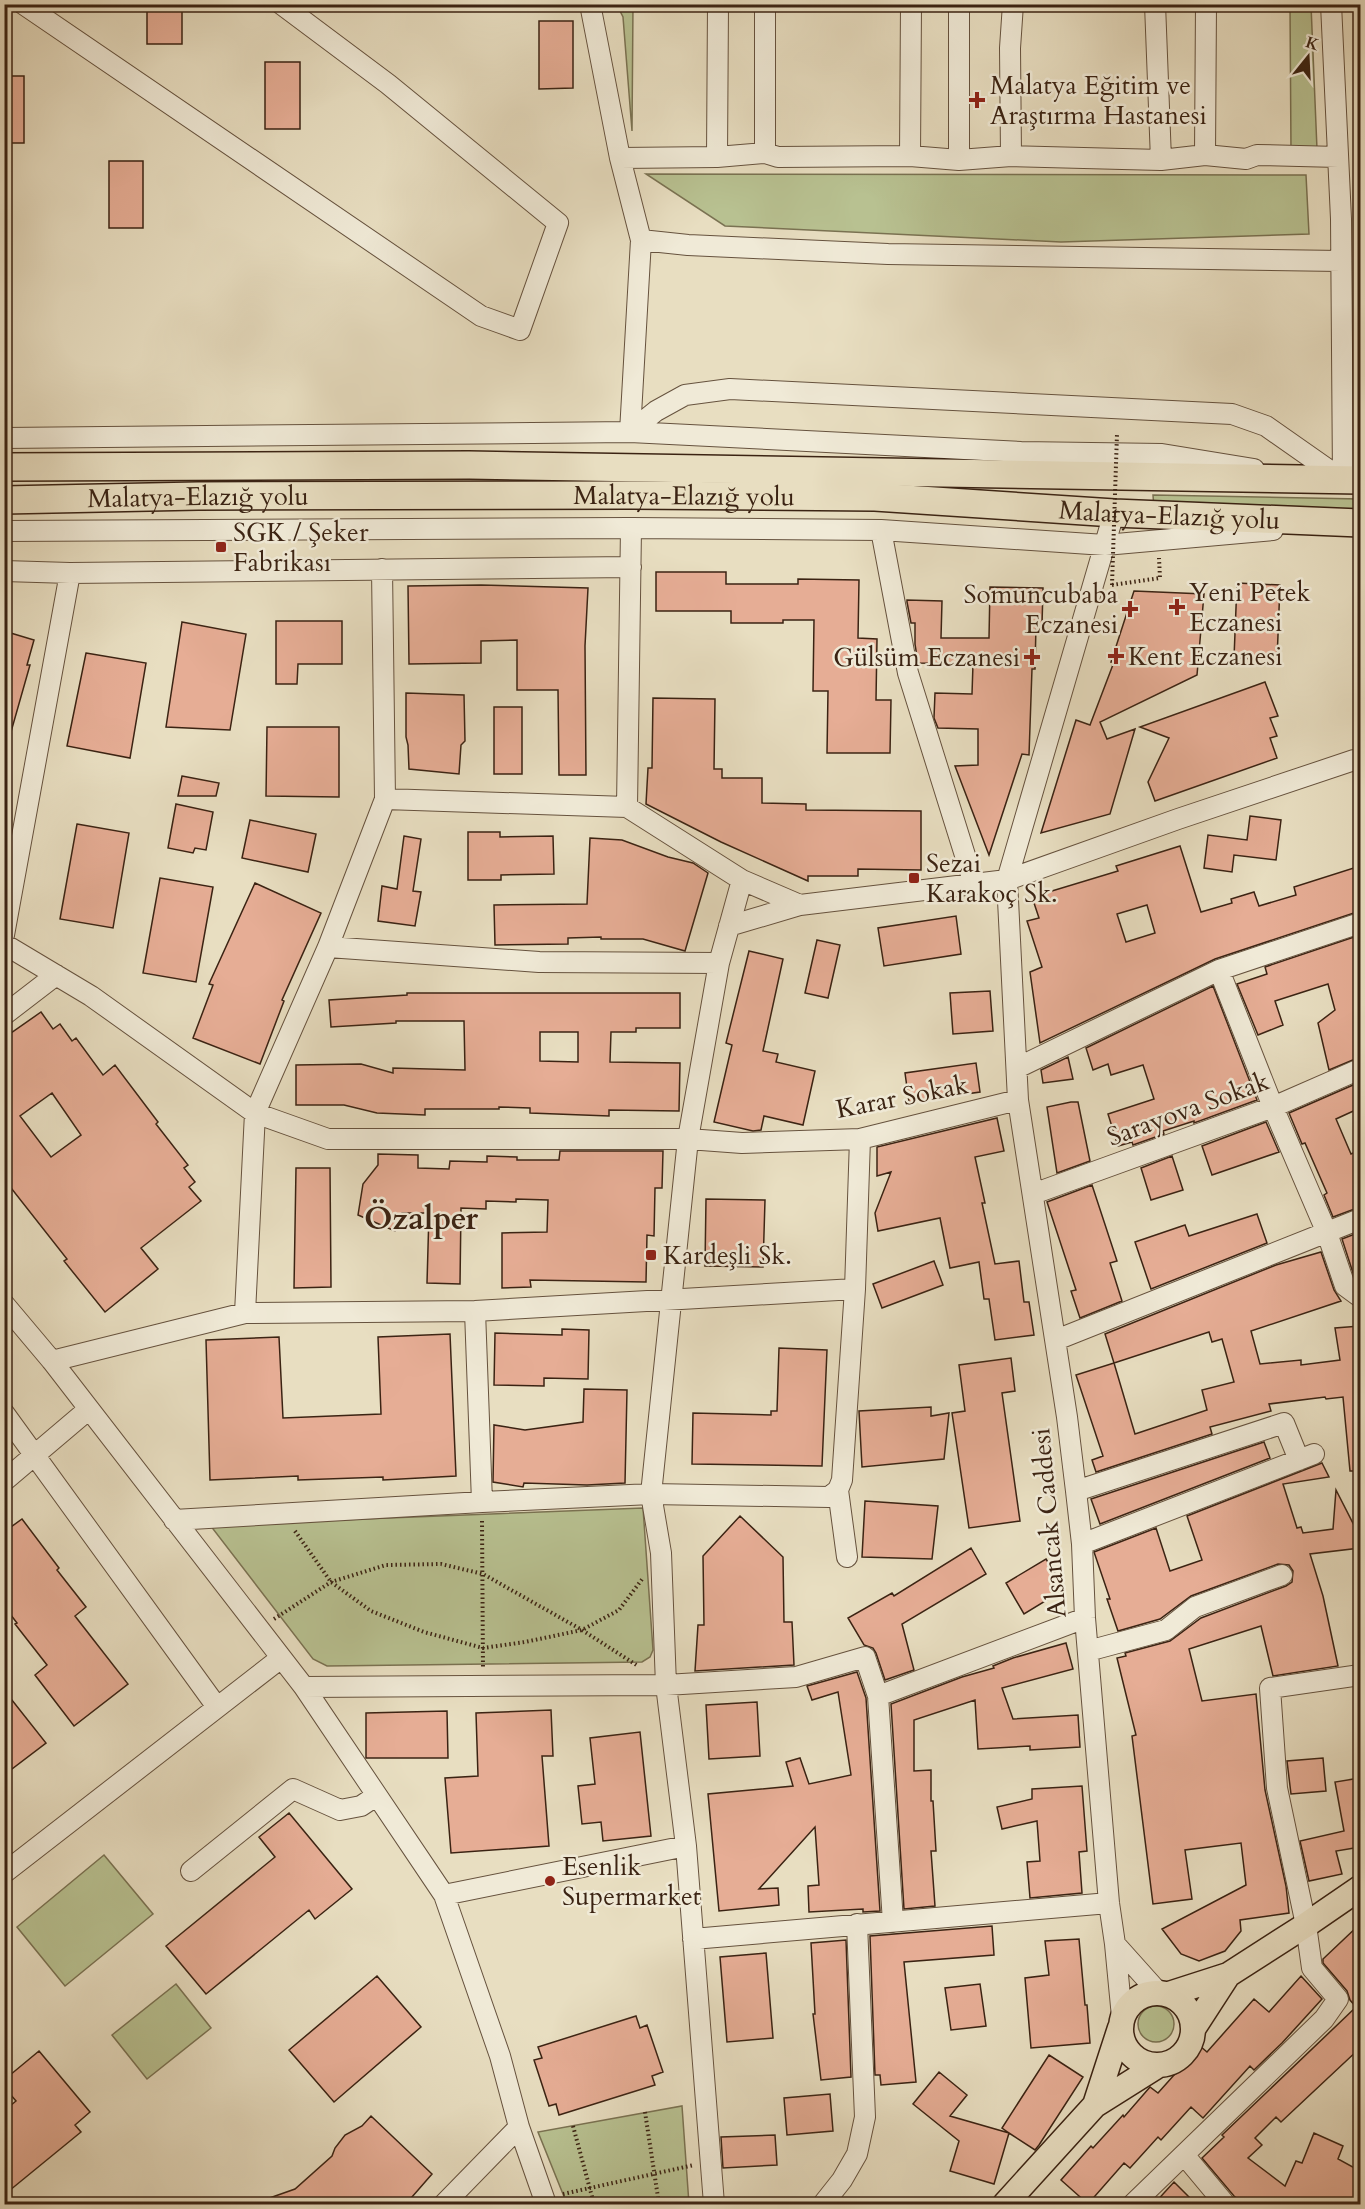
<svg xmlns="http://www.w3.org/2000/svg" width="1365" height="2209" font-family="Cardo,serif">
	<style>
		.green { fill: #b8c191; stroke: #7a7252; stroke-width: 1.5 }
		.building { fill: #e6ad95; stroke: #3b2313; stroke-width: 1.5; fill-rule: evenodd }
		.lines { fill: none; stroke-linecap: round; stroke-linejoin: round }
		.minor-casing { stroke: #66523e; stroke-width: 22 }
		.major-casing { stroke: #3b2313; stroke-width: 27 }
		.highway-casing { stroke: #3b2313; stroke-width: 30 }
		.path { stroke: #3b2313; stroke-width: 4; stroke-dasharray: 1.5 3; stroke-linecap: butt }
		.minor { stroke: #f0ead7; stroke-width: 20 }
		.major { stroke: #e8dec1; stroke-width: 24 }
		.highway { stroke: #e8dec1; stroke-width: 27 }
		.path-bridge { stroke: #3b2313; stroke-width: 4; stroke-dasharray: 1.5 3; stroke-linecap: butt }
		.poi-dot { fill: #8f2418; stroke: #f0ead7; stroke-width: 2 }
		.labels { text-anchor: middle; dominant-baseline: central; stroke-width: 5; stroke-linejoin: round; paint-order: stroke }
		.poi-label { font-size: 26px; fill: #3b2313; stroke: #f0ead7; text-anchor: start }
		.street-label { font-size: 26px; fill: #3b2313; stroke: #f0ead7 }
		.district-label { font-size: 32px; font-weight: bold; fill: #3b2313; stroke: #f0ead7 }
	</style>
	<rect width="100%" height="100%" fill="#e8dec1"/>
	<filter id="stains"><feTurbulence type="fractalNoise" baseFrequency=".00333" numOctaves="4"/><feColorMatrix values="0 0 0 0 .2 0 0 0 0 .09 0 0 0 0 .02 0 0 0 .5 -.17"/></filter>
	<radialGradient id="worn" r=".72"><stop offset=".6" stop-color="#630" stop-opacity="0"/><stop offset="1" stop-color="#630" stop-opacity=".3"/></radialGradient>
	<!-- green -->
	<path class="green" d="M617 5H633L632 131 623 17Z
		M1290 5H1311L1317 149 1291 151Z
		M646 174 1306 175 1309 234 1061 242 725 226Z
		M1153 495 1360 499V513L1154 509Z
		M643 1508 653 1650 650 1657 642 1662 327 1666 313 1659 210 1525Z
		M104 1855 153 1914 65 1986 17 1927Z
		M176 1984 211 2028 147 2079 112 2035Z
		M1138 2024a18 18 0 1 1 36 0a18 18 0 1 1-36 0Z
		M682 2106 689 2204H567L538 2132Z"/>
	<!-- building -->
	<path class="building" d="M147 4H182V44H147Z
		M539 21H573V88L539 89Z
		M265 62H300V129H265Z
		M4 76H24V143H4Z
		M109 161H143V228H109Z
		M656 572H726V584H798V579L859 580 858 638 877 639 876 700H891L890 753H827L828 691H813L814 620H783V623H731V611H656Z
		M1237 583 1280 585 1277 660 1234 658Z
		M481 585 588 588 585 646 586 775H559L558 690H517V640L481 641V663L409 664 408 586Z
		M990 587 1043 588 1042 625H1036L1035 669H1032L1029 755 1022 754 989 855 955 766 978 765V729L938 728 934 718 935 693 972 694 973 664 918 663 915 644V623H911L907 602V600L942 601 941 638H989Z
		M1134 591 1204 594 1197 675 1100 722 1107 739 1135 729 1110 814 1041 833 1076 720 1090 725 1114 662H1111Z
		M276 621H342V664H298L297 684H276Z
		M182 622 246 634 230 730 166 727Z
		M4 631 34 640 27 665H30L9 739 4 738Z
		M86 653 146 663 130 758 67 746Z
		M1265 682 1278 716 1270 718 1277 736 1270 738 1277 758 1155 801 1148 782 1169 738 1140 727Z
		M406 693 464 695 465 741 461 745 459 774 409 769 408 745 406 737Z
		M653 698 715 699 714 769H722V778H762V803L806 804V810L921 811V870L858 869V876H808V881L721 842 646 804 648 768H652Z
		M494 707H522V774H494Z
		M267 727H339V797L266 796Z
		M182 776 219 783 216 796H178Z
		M176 804 213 812 206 850 195 848 193 853 168 848Z
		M1250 816 1281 820 1276 860 1234 855 1232 872 1204 868 1208 835 1247 840Z
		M250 820 316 834 308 872 242 858Z
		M77 824 129 833 113 928 60 919Z
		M468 832H500V837L553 836 554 874 501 875V880H468Z
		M404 836 421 839 413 891 421 892 415 926 378 921 382 886 397 889Z
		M590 838 622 840 668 857 693 863 708 873 685 951 643 939H601V937L568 938V944L495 945 494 905 587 904Z
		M1180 846 1201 912 1232 903 1231 899 1254 892 1259 906 1296 895 1294 887 1360 866V911L1215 959 1040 1043 1030 972 1042 967 1027 921 1039 918 1032 897 1118 871 1116 866ZM1147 905 1155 933 1126 942 1117 914Z
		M160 878 213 887 196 982 143 973Z
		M255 883 321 913 282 1000 284 1001 260 1064 193 1038 213 985 209 984Z
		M956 916 961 954 884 966 878 928Z
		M1360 935V1057L1329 1070 1318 1023 1335 1010 1328 984 1275 1001 1283 1025 1258 1035 1237 984 1267 974 1265 967Z
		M817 940 840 945 828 998 805 993Z
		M749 951 783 959 763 1051 778 1054 776 1062 815 1071 803 1125 764 1116 761 1130 753 1131 714 1122 732 1045 726 1043Z
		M1213 986 1257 1100 1194 1123V1121L1163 1131 1164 1134 1133 1145 1132 1142 1118 1146 1108 1114 1154 1099 1143 1065 1111 1075 1108 1064 1093 1070 1086 1048Z
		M990 991 993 1031 953 1034 950 993Z
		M407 993H680V1028H636V1032H611L610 1062 680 1063 679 1111 609 1110V1116L530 1113V1108L499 1107V1109H425V1115L377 1113 344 1105H296V1065L361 1064 393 1073V1068L465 1070 464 1021H396V1023L331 1027 329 1000 407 995ZM540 1032H578V1062L540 1061Z
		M41 1012 53 1029 60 1024 72 1041 76 1038 103 1075 115 1065 158 1122 156 1124 188 1165 184 1168 195 1182 189 1187 201 1201 141 1248 158 1269 105 1312 64 1261 67 1259 4 1179V1038ZM52 1093 81 1135 51 1157 20 1116Z
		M1068 1057 1073 1079 1043 1083 1041 1070Z
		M976 1063 980 1092 909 1102 905 1073Z
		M1360 1082V1108L1336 1119 1351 1154 1360 1150V1207L1333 1217 1324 1195 1327 1193 1305 1143 1302 1144 1289 1113Z
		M1071 1102H1078L1090 1161 1057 1173 1047 1107Z
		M997 1118 1004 1151 975 1157 985 1203H982L995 1264 1019 1261 1024 1302H1029L1034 1335 995 1340 989 1299H984L979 1262 950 1268 940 1218 878 1231 875 1213 891 1172 877 1176V1147Z
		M1266 1122 1279 1152 1212 1175 1202 1146Z
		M560 1151H663L662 1188H655L654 1236 647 1235 646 1282 530 1280 531 1287 502 1288V1233L547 1232 548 1200 516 1199V1202L486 1201V1209L461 1208 460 1284 427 1283 429 1213H402L395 1231 358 1215 363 1184 378 1165V1154L418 1155V1168L449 1169 450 1161 487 1162V1156L517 1157V1160H559Z
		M1172 1156 1183 1190 1151 1200 1141 1168Z
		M296 1168H330L331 1287 294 1288Z
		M1092 1185 1117 1261 1110 1263 1122 1301 1080 1318 1071 1291 1076 1290 1047 1202Z
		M706 1199 765 1200 763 1267 705 1266Z
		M1257 1214 1267 1243 1151 1289 1135 1242 1185 1225 1189 1236Z
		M1360 1232V1280L1358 1281 1355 1279 1342 1239Z
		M1321 1252 1334 1290 1341 1301 1251 1331 1260 1364 1301 1360V1365L1340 1360 1335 1328 1360 1326V1471H1350L1343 1397 1326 1399 1325 1397 1269 1404 1271 1411 1210 1427 1212 1434 1096 1472 1092 1460 1103 1456 1076 1375 1114 1363 1105 1334 1276 1265ZM1209 1332 1212 1342 1222 1339 1234 1382 1202 1390 1207 1410 1135 1434 1114 1363Z
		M934 1261 943 1285 882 1308 873 1284Z
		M562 1329 589 1330 588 1379 544 1378V1386L494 1385 495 1333 562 1335Z
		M450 1334 456 1476 383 1480V1477L298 1480V1476L210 1480 206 1340 279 1337 283 1418 381 1414 378 1337Z
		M779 1348 827 1350 822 1466 692 1464 693 1413 771 1415V1411H777Z
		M1011 1358 1015 1391 1002 1393 1020 1521 969 1528 952 1413 965 1411 959 1365Z
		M584 1389 627 1390 625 1483 587 1485 524 1483 523 1487 493 1482 494 1425 525 1430 583 1422Z
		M931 1407V1416L949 1413 944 1459 862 1467 859 1411Z
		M1264 1442 1270 1458 1100 1524 1091 1499Z
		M1322 1463 1329 1477 1283 1484 1297 1528 1301 1527 1303 1533 1333 1529 1336 1490 1360 1537V1548L1310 1554 1323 1596 1338 1666 1273 1676 1261 1626 1189 1649 1202 1701 1256 1694 1265 1790 1286 1886 1289 1913 1240 1920 1241 1931 1225 1951 1199 1961 1181 1954 1162 1929 1246 1885 1241 1843 1185 1850 1192 1899 1153 1904 1132 1736 1136 1735 1117 1658 1126 1656 1125 1653 1170 1641 1201 1618 1286 1586 1292 1582 1293 1571 1289 1565 1278 1564 1191 1596 1160 1619 1118 1631 1107 1599H1110L1094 1552 1156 1528 1170 1571 1202 1560 1187 1516Z
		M865 1501 938 1506 932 1559 862 1557Z
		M740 1516 783 1557 784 1622H792L794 1665 695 1671 698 1625H704L703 1556Z
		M22 1519 59 1568 57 1570 86 1607 75 1616 128 1684 74 1726 35 1675 47 1665 15 1624 17 1623 4 1606V1532Z
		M971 1548 986 1574 902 1624 914 1670 885 1680 876 1653 873 1648 864 1645 848 1618 892 1593 894 1596Z
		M1046 1559 1065 1589 1024 1614 1006 1583Z
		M1066 1643 1073 1669 1002 1688 1013 1719 1078 1715 1080 1747 1030 1750V1746L978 1749 975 1700 914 1720V1771L931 1770V1801H933L936 1851H931L935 1906 904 1909 891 1704 962 1677 994 1668 993 1666 1013 1658Z
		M857 1672 866 1698 880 1911 863 1912V1909L809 1912 808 1886 819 1885 815 1827 759 1889 778 1888 779 1905 719 1911 708 1794 793 1786 786 1762 800 1758 809 1784 851 1775 838 1692 812 1700 807 1686Z
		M4 1690 46 1743 4 1775Z
		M757 1702 760 1756 709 1759 706 1705Z
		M551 1710 553 1756H542L549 1846 451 1853 445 1778 478 1776 476 1713Z
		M447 1711 448 1758H366V1713Z
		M640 1732 651 1836 603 1841 601 1822 582 1824 578 1786 595 1784 590 1738Z
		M1323 1758 1326 1791 1291 1794 1287 1761Z
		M1360 1778V1847L1336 1851 1342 1874 1309 1881 1300 1841 1344 1831 1335 1782Z
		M1082 1786 1087 1851 1079 1852 1082 1893 1030 1898 1027 1862 1040 1861 1037 1821 1002 1829 997 1807 1032 1799V1789Z
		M289 1813 352 1889 315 1919 309 1910 206 1994 166 1946 275 1857 259 1837Z
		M1360 1924V2048L1281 2122 1276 2117 1255 2138 1262 2145 1248 2158 1285 2186 1296 2161 1302 2163 1314 2133 1343 2146 1338 2159 1360 2171V2205H1245L1234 2196 1202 2158 1224 2137 1222 2135 1356 2007 1350 2000 1347 1991 1323 1963V1959Z
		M992 1926 994 1955 904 1962 916 2082 881 2085 880 2075H875L870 1936Z
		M1079 1939 1085 2005H1087L1090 2043 1031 2048 1025 1978 1049 1975 1045 1941Z
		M846 1940 851 2077 821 2080 813 2014H815L811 1943Z
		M766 1953 773 2038 727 2042 720 1957Z
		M377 1976 421 2027 334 2102 289 2050Z
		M1301 1976 1322 1999 1282 2043 1254 2070 1250 2066 1203 2118 1191 2107 1161 2140 1158 2137 1130 2168 1124 2163 1088 2204 1061 2180 1091 2146 1093 2148 1123 2115 1124 2117 1150 2087 1158 2093 1200 2046 1207 2052 1254 1999 1269 2012Z
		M980 1984 986 2026 951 2030 945 1988Z
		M636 2016 640 2028 647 2025 663 2072 652 2076 655 2085 559 2115 556 2104 549 2106 534 2060 542 2058 538 2047Z
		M39 2051 90 2112 75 2125 81 2132 4 2195V2111L16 2101 4 2087V2080Z
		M1049 2055 1083 2077 1039 2145 1035 2150 1009 2133 994 2184 950 2171 959 2141 913 2104 939 2072 967 2095 950 2116 1009 2133 1002 2128Z
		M830 2094 833 2131 787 2135 784 2098Z
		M371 2116 432 2174 405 2205H258V2202L295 2189 332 2156 335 2148 345 2135 362 2126Z
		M775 2135 777 2165 723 2168 721 2137Z
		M1174 2182 1197 2205H1153Z"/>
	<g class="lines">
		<defs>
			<path id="minor" d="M23 4 481 316 520 330 558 223 388 84 281 4
				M590 4 620 158 641 240 630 432
				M1155 4 1161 160
				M1331 4 1341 219 1343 480
				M765 153V4
				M1205 155 1206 4
				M910 156 911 4
				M1011 156 1010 48 1013 4
				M717 157 718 4
				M620 158 717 157 765 153 778 157 910 156 959 160 1011 156 1161 160 1205 155 1246 159 1257 155 1338 157
				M959 160V4
				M641 240 688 245 888 254 1341 261
				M630 432 656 411 685 395 730 389 1232 414 1266 426 1343 480
				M4 438 630 432 1021 452 1162 454 1254 469
				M1114 513 1007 880 1018 1100 1067 1417 1076 1491 1082 1544 1085 1618 1109 1903 1115 1944
				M881 530 908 673 974 884
				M4 531 631 528 881 530 1105 545 1273 530
				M4 571 70 573 631 567
				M385 799 627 807 631 528
				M627 807 742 880 800 905 1007 880 1178 819 1354 760H1360
				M729 926 800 905
				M4 935 70 573
				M4 944 91 996 255 1113 328 1139H688L742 1143 860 1139 1018 1100
				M328 947 539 962 719 963
				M1219 970 1273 1107 1327 1233 1345 1286 1360 1297
				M4 1015 56 975
				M1017 1068 1219 970 1360 923
				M860 1139 855 1289 842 1480 838 1490 829 1497 651 1494 661 1553 666 1685 796 1677 865 1657 878 1696
				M1033 1194 1273 1107 1360 1069
				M4 1304 52 1361 304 1687 444 1895 500 2056 519 2127 546 2204
				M475 1311 482 1502
				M245 1313 255 1113 328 947 385 799 382 569
				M1056 1340 1360 1219
				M52 1361 245 1313 475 1311 855 1289
				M4 1413 217 1707
				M4 1481 89 1409
				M838 1490 847 1557
				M1076 1491 1284 1423 1299 1460
				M174 1520 482 1502 651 1494 688 1139 719 963 742 880
				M1082 1544 1314 1454
				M1088 1651 1166 1630 1195 1607 1282 1575
				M304 1687 666 1685 686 1846 714 2204
				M191 1871 293 1789 340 1810 361 1806 376 1796
				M4 1873 281 1658
				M444 1895 686 1846
				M893 1922 878 1696 1085 1618
				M693 1939 1109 1903
				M1122 2017 1115 1944 1158 1992
				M1185 2156 1225 2204
				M444 2204 519 2127
				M823 2204 842 2180 857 2154 865 2117 857 1924
				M1133 2204 1324 2019 1338 1999 1312 1968 1306 1925 1277 1788 1270 1688 1360 1675"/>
			<path id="major" d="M1228 1975 1306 1925 1360 1888
				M1121 2029a36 36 0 1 1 72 0a36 36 0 1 1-72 0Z
				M1169 1994 1228 1975 1193 2029
				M1120 2028 1095 2105 1157 2066
				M1005 2204 1095 2105"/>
			<g id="highway">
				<path d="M4 467 469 465 1360 480"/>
				<path id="s1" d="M4 500 198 496 631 495 875 497 1114 513 1360 523"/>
			</g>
		</defs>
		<!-- minor casing -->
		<use href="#minor" class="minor-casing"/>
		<!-- major casing -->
		<use href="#major" class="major-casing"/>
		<!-- highway casing -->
		<use href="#highway" class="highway-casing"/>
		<!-- path -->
		<path class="path" d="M1112 585 1160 578 1159 558
			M482 1521 483 1669
			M295 1531 331 1582 371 1611 424 1632 483 1648 525 1642 582 1630 619 1610 643 1578
			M274 1619 331 1582 386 1565 441 1564 483 1574 582 1630 638 1666
			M645 2112 659 2204
			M573 2126 594 2204
			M563 2194 694 2165"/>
		<!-- minor -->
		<use href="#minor" class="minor"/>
		<!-- major -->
		<use href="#major" class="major"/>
		<!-- highway -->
		<use href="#highway" class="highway"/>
		<!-- path-bridge -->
		<path class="path-bridge" d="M1112 585 1117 434"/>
	</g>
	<!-- markers -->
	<g class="poi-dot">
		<path d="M974 91h6v6h6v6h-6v6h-6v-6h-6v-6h6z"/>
		<rect x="215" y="541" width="12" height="12" rx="3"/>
		<path d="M1174 598h6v6h6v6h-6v6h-6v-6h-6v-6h6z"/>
		<path d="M1127 600h6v6h6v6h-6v6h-6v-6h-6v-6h6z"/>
		<path d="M1113 647h6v6h6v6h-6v6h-6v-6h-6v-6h6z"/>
		<path d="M1029 648h6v6h6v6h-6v6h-6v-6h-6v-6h6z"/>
		<rect x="908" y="872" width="12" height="12" rx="3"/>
		<rect x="645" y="1249" width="12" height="12" rx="3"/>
		<circle cx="550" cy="1881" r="6"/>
	</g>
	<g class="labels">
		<!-- poi labels -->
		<g class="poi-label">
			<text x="990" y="85">Malatya Eğitim ve<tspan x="990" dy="30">Araştırma Hastanesi</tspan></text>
			<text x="233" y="532">SGK / Şeker<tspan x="233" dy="30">Fabrikası</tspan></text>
			<text x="1189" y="592">Yeni Petek<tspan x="1189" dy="30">Eczanesi</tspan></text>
			<text x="1118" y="594" text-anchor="end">Somuncubaba<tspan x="1118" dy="30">Eczanesi</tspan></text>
			<text x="1128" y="656">Kent Eczanesi</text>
			<text x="1020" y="657" text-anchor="end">Gülsüm Eczanesi</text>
			<text x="926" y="863">Sezai<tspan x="926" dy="30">Karakoç Sk.</tspan></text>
			<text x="663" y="1255">Kardeşli Sk.</text>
			<text x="562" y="1866">Esenlik<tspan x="562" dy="30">Supermarket</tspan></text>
		</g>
		<!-- street labels -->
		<g class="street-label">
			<text stroke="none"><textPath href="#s1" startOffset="680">Malatya-Elazığ yolu</textPath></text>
			<text stroke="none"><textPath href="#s1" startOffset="194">Malatya-Elazığ yolu</textPath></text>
			<text stroke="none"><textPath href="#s1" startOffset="1166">Malatya-Elazığ yolu</textPath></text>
			<text transform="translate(902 1097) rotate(-11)">Karar Sokak</text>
			<text transform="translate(1188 1109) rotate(-20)">Sarayova Sokak</text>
			<text transform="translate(1049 1523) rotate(-95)">Alsancak Caddesi</text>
		</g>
		<!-- district labels -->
		<g class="district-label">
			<text x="421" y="1219">Özalper</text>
		</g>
	</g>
	<!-- margin -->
	<rect width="1365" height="2209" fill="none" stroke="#e8dec1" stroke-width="24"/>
	<rect x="6" y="6" width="1353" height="2197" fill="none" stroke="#3b2313" stroke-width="3"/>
	<rect x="12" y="12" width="1341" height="2185" fill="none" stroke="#3b2313" stroke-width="1.5"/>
	<!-- north arrow -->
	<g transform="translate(1308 57) rotate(18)" stroke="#f0ead7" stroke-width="4.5" paint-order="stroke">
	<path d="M0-4.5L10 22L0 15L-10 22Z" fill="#3b2313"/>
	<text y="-9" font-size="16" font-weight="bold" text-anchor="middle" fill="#3b2313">K</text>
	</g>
	<rect width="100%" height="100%" filter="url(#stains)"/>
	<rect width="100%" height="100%" fill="url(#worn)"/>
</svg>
